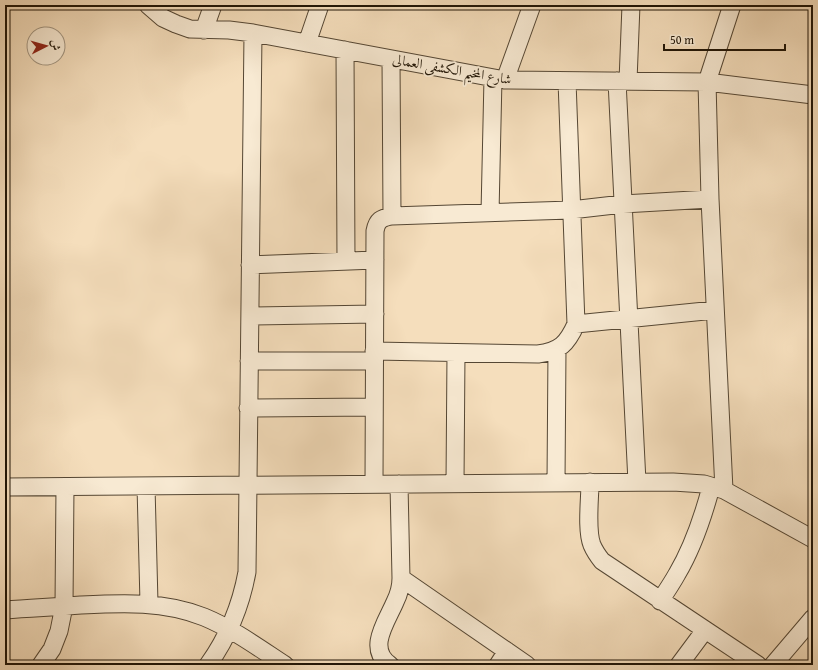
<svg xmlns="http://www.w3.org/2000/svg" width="818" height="670" font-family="'Gentium Book Plus',Amiri,serif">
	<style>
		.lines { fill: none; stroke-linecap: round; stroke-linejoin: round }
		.minor-casing { stroke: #554734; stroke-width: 19 }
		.minor { stroke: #f8ead3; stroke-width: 17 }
		.labels { text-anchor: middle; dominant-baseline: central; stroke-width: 3.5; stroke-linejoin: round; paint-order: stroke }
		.street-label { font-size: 14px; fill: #201506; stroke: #f8ead3 }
	</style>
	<rect width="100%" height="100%" fill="#f5debc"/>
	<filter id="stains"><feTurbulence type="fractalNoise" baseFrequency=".005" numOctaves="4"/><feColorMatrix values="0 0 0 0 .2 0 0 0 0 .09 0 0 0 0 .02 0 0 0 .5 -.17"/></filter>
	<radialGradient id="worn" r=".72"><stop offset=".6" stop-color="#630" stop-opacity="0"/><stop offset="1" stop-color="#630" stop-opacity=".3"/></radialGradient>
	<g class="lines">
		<defs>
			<path id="minor" d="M148 5 163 18 176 24 190 29 229 30 253 33 505 80 707 82 813 95
				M204 30 213 5
				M307 43 320 5
				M345 50 346 261
				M391 59 392 216
				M505 80 532 5
				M617 81 637 482
				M628 81 631 5
				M490 213 493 78
				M250 265 375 260
				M250 316 375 314
				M576 324 715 310
				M374 351 538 354C560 351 567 344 576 324L567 81
				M249 361H374
				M248 408 374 407
				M556 482 557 349
				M590 482C590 499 586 530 592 545 595 552 598 556 602 561L758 665
				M455 483 456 353
				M374 484 375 231C377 220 381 218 392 216L571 210 623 204 710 199
				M146 486 149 603
				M5 487 673 482 704 484 724 490 813 539
				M724 490 710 199 707 82 732 5
				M401 578 527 665
				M660 601C666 592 672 583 677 574 693 547 703 517 711 487
				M5 610C30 608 56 607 81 605 123 603 164 601 204 617 233 629 259 648 285 665
				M41 665 52 649 59 631 64 606 65 487
				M208 665C228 637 241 605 247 572L253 33
				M390 665C366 649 387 621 395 602 399 594 401 587 401 578L399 484
				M498 665 507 651
				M679 665 705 630
				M773 665 813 618"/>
		</defs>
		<!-- minor casing -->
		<use href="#minor" class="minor-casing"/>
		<!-- minor -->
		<use href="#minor" class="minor"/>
	</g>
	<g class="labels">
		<!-- street labels -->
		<g class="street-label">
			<text transform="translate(452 69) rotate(10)">شارع المخيم الكشفى العمالى</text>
		</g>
	</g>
	<!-- margin -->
	<rect width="818" height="670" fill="none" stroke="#f5debc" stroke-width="20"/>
	<rect x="6" y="6" width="806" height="658" fill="none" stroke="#201506" stroke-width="2"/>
	<rect x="10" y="10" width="798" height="650" fill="none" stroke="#201506"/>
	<!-- north arrow -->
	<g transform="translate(46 46) rotate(84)"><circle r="19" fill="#f8ead3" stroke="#a29581"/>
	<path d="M0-3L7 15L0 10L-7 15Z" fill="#8f2418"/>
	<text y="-6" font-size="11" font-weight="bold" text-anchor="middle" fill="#201506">ش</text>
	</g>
	<!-- scale -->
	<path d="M664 44v6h121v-6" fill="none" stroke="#201506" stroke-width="2"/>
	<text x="670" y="44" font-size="12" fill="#201506" stroke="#f8ead3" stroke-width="3" paint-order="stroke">50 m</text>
	<rect width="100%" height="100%" filter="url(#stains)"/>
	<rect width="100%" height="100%" fill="url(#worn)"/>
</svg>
